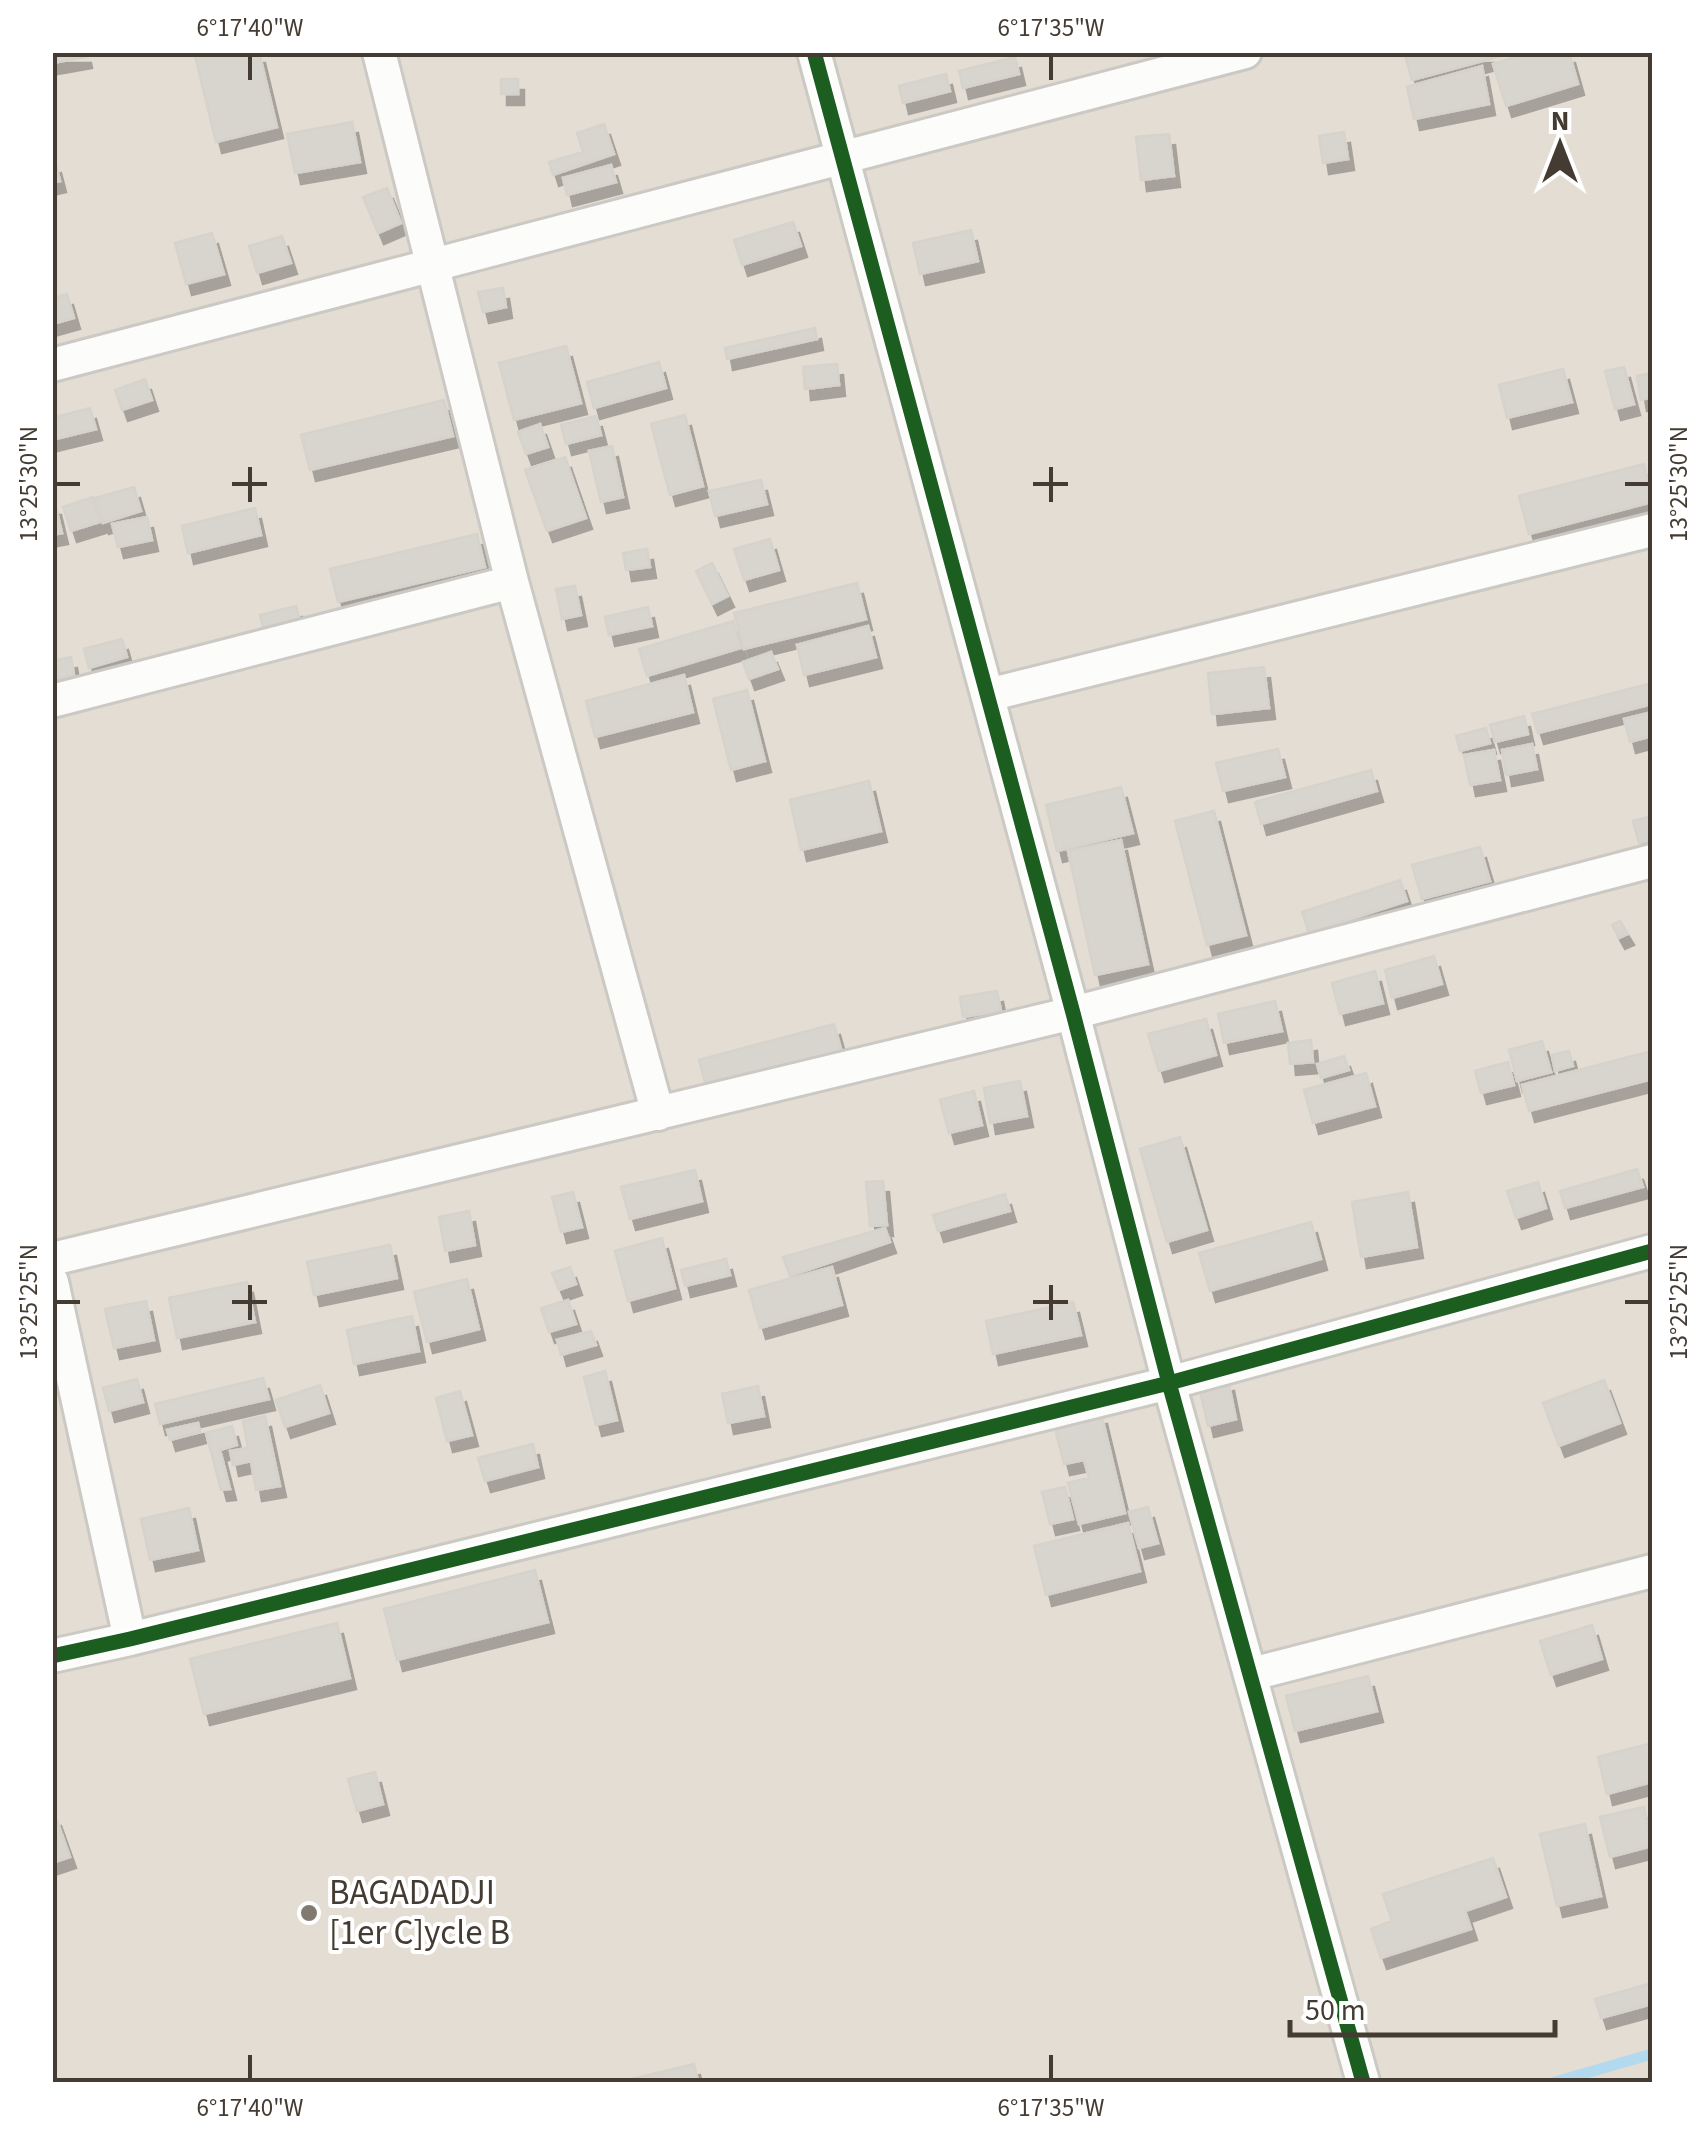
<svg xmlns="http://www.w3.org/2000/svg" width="1705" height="2135" font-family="'Source Sans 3',sans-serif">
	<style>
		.residential { fill: #e3ddd3 }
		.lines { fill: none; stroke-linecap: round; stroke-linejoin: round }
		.stream { stroke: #b3d9ef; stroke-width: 11 }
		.building { fill: #d8d4ce; stroke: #d6d2cc; stroke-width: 2.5; filter: url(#shadow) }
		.minor-casing { stroke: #ccc9c4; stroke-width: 38 }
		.minor { stroke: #fcfcfb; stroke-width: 32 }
		.cycleway-casing { stroke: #fff; stroke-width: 21 }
		.cycleway { stroke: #1b5e20; stroke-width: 15 }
		.ticks { fill: none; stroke: #443c32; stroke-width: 4 }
		.poi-dot { fill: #807a71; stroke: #fff; stroke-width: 4 }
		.labels { text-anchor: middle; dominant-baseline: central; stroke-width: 8; stroke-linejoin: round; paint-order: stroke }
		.poi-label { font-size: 35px; fill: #443c32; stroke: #fff; text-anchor: start }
		.neatline { fill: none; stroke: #443c32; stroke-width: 4 }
		.ticks-label { font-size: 25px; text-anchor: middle; fill: #443c32 }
	</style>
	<defs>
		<filter id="shadow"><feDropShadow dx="6" dy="11" stdDeviation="0" flood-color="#0004"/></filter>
	</defs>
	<rect width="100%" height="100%" fill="#eeece6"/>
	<!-- residential -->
	<path class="residential" d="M53 53H1652V2082H53Z"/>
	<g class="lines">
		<!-- stream -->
		<path class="stream" d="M1555 2082 1652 2054"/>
	</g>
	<!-- building -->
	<path class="building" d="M52 52H85L86 57 52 63Z
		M194 52H259L277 127 216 142Z
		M1404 52H1516L1412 80Z
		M1532 52H1569L1578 84 1506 106 1493 64Z
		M1015 57 1019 74 963 88 959 71Z
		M1482 66 1489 104 1414 119 1407 87Z
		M946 74 950 91 903 103 899 86Z
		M501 79H518V94H501Z
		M352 122 360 162 295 173 287 134Z
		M604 124 614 154 553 175 549 162 583 152 577 133Z
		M1344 132 1348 159 1323 163 1319 136Z
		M1169 134 1174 176 1141 180 1136 137Z
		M55 162 60 181 52 183V163Z
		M611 165 616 182 567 195 563 178Z
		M387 188 401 223 378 233 363 197Z
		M793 222 801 246 742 265 734 240Z
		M971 230 978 261 920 274 913 243Z
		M212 233 224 274 186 284 175 243Z
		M282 236 291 263 257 273 249 246Z
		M503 288 506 307 483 312 478 292Z
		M67 294 74 318 52 324V298Z
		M815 328 817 339 727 359 725 348Z
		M566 346 581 403 514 420 499 363Z
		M659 362 666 388 594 408 587 382Z
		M837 364 839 385 805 389 803 367Z
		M1624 367 1634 404 1615 409 1605 371Z
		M1563 369 1572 402 1507 418 1499 385Z
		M1652 373V397L1641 400 1637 376Z
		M145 379 152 400 122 410 115 390Z
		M444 400 453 436 310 470 301 435Z
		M90 408 96 429 52 440V418Z
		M685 415 703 486 670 495 651 424Z
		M596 416 601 435 566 444 561 425Z
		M540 424 548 447 526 454 518 432Z
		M612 446 623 497 601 502 589 451Z
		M565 457 586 518 547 531 525 470Z
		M1644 464 1652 502 1529 534 1519 496Z
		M761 480 767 504 715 516 709 491Z
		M134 487 141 511 103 523 95 498Z
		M93 497 100 522 71 531 63 507Z
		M52 504H55L62 533 52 535Z
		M255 508 261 535 188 553 182 526Z
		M147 517 152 540 118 547 112 524Z
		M477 534 485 567 338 602 330 569Z
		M770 539 779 570 744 580 734 549Z
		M647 549 650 567 626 570 623 553Z
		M712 563 728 596 712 604 696 571Z
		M857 583 866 619 744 649 734 613Z
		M575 586 581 615 562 619 556 589Z
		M296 606 301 625 265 635 260 615Z
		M648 607 652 626 609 635 605 617Z
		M733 621 741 648 647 676 639 649Z
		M868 626 876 657 804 675 797 645Z
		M122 639 127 657 89 668 84 649Z
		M771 652 778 669 749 679 743 662Z
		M71 657 74 675 52 680V661Z
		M1264 667 1269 708 1212 714 1208 673Z
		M684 675 693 712 595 737 586 701Z
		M1652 683V704L1538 733 1532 714Z
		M747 690 765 761 731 770 713 699Z
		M1652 712V736L1630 742 1624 719Z
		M1524 716 1528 734 1495 742 1490 725Z
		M1486 728 1490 743 1460 751 1456 736Z
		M1532 744 1537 769 1506 775 1502 750Z
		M1278 749 1285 777 1223 791 1216 763Z
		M1494 750 1500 780 1470 785 1464 755Z
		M1371 770 1377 791 1261 824 1255 802Z
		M869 781 881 831 801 850 790 800Z
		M1121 787 1133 833 1057 851 1046 805Z
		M1214 811 1246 935 1207 945 1175 821Z
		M1652 816V840L1639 843 1633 821Z
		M1121 840 1148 964 1095 975 1068 851Z
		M1480 847 1490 881 1422 899 1412 865Z
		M1400 880 1407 901 1309 933 1302 912Z
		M1620 921 1628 934 1619 938 1612 925Z
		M1434 956 1442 984 1392 998 1385 970Z
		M1375 971 1383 1003 1340 1014 1332 983Z
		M997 991 1001 1011 963 1017 960 997Z
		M1275 1001 1282 1031 1224 1043 1218 1014Z
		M1206 1019 1216 1055 1159 1071 1148 1034Z
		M834 1024 843 1056 708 1093 699 1060Z
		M1311 1040 1313 1062 1290 1064 1288 1043Z
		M1542 1041 1551 1072 1517 1081 1509 1050Z
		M1569 1051 1573 1066 1555 1071 1552 1055Z
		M1651 1051 1652 1079 1529 1111 1522 1085Z
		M1344 1056 1349 1070 1321 1078 1317 1064Z
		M1508 1062 1514 1085 1481 1093 1475 1071Z
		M1366 1073 1375 1106 1313 1123 1304 1090Z
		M1020 1081 1027 1116 990 1123 984 1088Z
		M974 1091 982 1125 949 1133 940 1100Z
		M1180 1137 1207 1230 1167 1242 1140 1149Z
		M1637 1169 1643 1187 1565 1208 1560 1191Z
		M695 1170 702 1201 630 1219 621 1187Z
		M883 1181 887 1225 870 1226 866 1182Z
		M1538 1182 1546 1208 1516 1218 1507 1191Z
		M573 1192 582 1227 561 1232 552 1197Z
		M1408 1192 1417 1247 1361 1257 1352 1202Z
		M1005 1194 1010 1211 938 1231 933 1215Z
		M469 1211 475 1245 445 1251 439 1217Z
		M1311 1222 1321 1259 1210 1291 1199 1253Z
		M885 1228 890 1242 790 1276 783 1257Z
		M662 1238 675 1288 628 1301 615 1251Z
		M390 1245 397 1278 314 1295 307 1262Z
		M726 1259 730 1275 685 1286 681 1270Z
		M570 1267 576 1284 559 1290 552 1273Z
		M832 1267 842 1305 760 1328 749 1290Z
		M467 1279 479 1329 427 1342 414 1292Z
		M247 1282 255 1322 177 1338 169 1298Z
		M568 1300 576 1324 549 1332 541 1308Z
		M146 1301 154 1340 114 1348 105 1309Z
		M1073 1302 1081 1335 993 1354 986 1321Z
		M412 1316 419 1351 354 1364 347 1330Z
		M591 1331 596 1345 561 1355 557 1340Z
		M605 1371 617 1420 596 1425 584 1377Z
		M263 1378 269 1399 160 1424 155 1404Z
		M137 1379 143 1402 109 1411 103 1388Z
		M1228 1380 1236 1419 1208 1426 1199 1386Z
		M1604 1380 1620 1423 1559 1446 1543 1403Z
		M320 1385 329 1413 285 1427 276 1400Z
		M758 1386 764 1416 728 1423 722 1394Z
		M460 1391 472 1435 447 1441 436 1398Z
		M1101 1413 1125 1513 1079 1524 1068 1483 1089 1478 1084 1460 1064 1464 1054 1424Z
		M265 1416 280 1486 256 1490 251 1461 233 1465 230 1451 248 1448 243 1421Z
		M198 1423 200 1432 170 1440 167 1430Z
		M232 1426 237 1445 220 1450 230 1489 221 1490 206 1433Z
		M533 1444 538 1467 485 1481 478 1458Z
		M1065 1487 1073 1519 1050 1524 1042 1492Z
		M1148 1507 1158 1543 1139 1548 1129 1512Z
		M189 1508 198 1550 150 1560 141 1519Z
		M1128 1523 1140 1571 1046 1595 1034 1546Z
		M535 1570 548 1622 397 1660 384 1609Z
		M337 1623 350 1678 204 1714 190 1659Z
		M1592 1625 1602 1659 1551 1675 1540 1641Z
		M1368 1676 1377 1711 1295 1731 1286 1696Z
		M1652 1743V1782L1607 1794 1598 1757Z
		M375 1772 383 1804 357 1811 348 1779Z
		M1644 1807 1652 1846 1610 1857 1600 1817Z
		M55 1815 70 1857 52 1863V1816Z
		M1585 1824 1601 1896 1557 1906 1540 1834Z
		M1493 1858 1506 1897 1465 1911 1471 1929 1381 1958 1371 1929 1392 1921 1383 1894Z
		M1652 1983V2004L1601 2018 1595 1999Z
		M694 2064 698 2082H619Z"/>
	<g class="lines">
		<defs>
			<path id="minor" d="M379 52 512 582 658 1114
				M814 52 1073 1013 1169 1383 1363 2082
				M52 365 1245 52
				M988 695 1652 530
				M52 701 512 582
				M52 1259 1073 1013 1652 861
				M52 1282 130 1639
				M52 1656 130 1639 1169 1383 1652 1251
				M1252 1674 1652 1571"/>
		</defs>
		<!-- minor casing -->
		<use href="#minor" class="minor-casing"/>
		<!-- minor -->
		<use href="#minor" class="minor"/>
		<defs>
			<path id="cycleway" d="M814 52 1073 1013 1169 1383 1363 2082
				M52 1656 130 1639 1169 1383 1652 1251"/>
		</defs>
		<!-- cycleway casing -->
		<use href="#cycleway" class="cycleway-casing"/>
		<!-- cycleway -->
		<use href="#cycleway" class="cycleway"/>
	</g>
	<!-- ticks -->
	<path class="ticks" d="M250 55V80M1051 55V80M250 467V502M1051 467V502M55 484H80M232 484H267M1033 484H1068M1625 484H1650M250 1285V1320M1051 1285V1320M55 1302H80M232 1302H267M1033 1302H1068M1625 1302H1650M250 2055V2080M1051 2055V2080"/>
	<!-- markers -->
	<circle class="poi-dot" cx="309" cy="1913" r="10"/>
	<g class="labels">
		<!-- poi labels -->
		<g class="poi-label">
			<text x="329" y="1893">BAGADADJI<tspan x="329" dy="40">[1er C]ycle B</tspan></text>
		</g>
	</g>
	<!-- border -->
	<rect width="1705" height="2135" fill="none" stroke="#ffffff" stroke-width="110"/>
	<!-- north arrow -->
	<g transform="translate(1560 145)" stroke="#ffffff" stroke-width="8" paint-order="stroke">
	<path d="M0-8L18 38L0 25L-18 38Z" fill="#443c32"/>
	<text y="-15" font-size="28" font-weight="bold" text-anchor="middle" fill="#443c32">N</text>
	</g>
	<!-- scale -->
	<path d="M1290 2020v15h265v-15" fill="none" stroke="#443c32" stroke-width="5"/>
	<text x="1305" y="2020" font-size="30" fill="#443c32" stroke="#ffffff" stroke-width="8" paint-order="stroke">50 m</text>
	<rect x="55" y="55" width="1595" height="2025" class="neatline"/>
	<g class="ticks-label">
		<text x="250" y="36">6°17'40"W</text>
		<text x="1051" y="36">6°17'35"W</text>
		<text transform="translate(28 484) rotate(-90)" y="9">13°25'30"N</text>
		<text transform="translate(1678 484) rotate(-90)" y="9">13°25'30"N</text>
		<text transform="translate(28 1302) rotate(-90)" y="9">13°25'25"N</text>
		<text transform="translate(1678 1302) rotate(-90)" y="9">13°25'25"N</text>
		<text x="250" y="2116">6°17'40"W</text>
		<text x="1051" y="2116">6°17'35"W</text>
	</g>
</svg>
